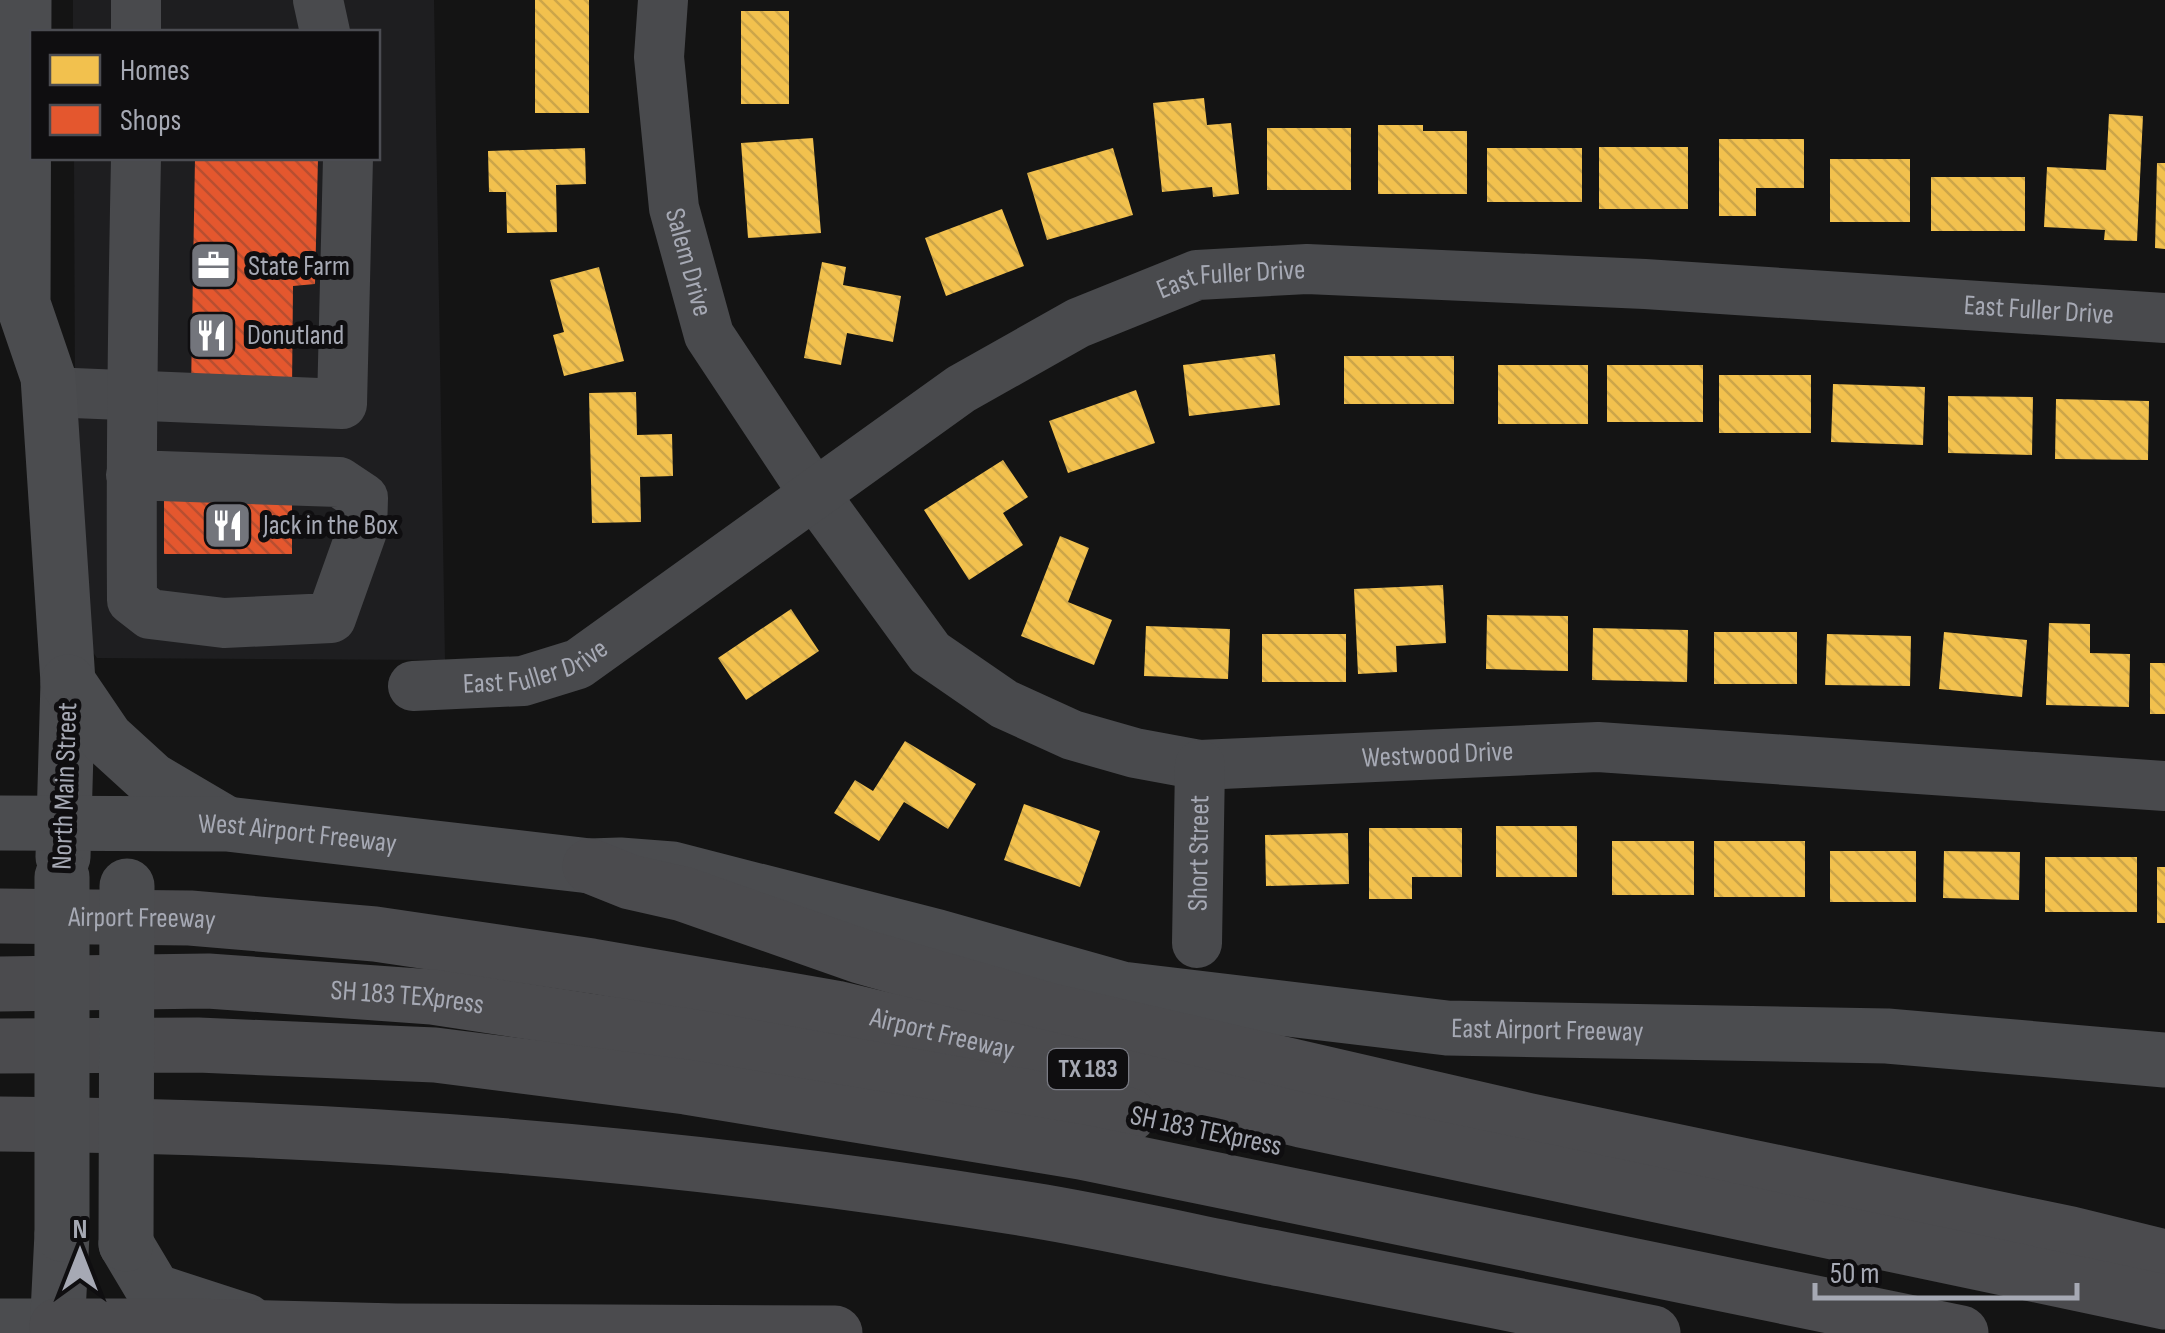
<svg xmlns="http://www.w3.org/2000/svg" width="2165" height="1333" font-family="'Sofia Sans Condensed',sans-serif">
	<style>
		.built { fill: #1e1e20 }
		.homes { fill: url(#homes-back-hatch) }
		.shops { fill: url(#shops-back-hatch) }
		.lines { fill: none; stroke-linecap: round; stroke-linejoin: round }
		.minor { stroke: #494a4d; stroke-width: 50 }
		.major { stroke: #4b4c4f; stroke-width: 55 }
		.highway { stroke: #4b4b4e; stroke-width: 55 }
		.major-bridge { stroke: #4b4c4f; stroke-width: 55 }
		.labels { text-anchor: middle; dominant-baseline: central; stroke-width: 10; stroke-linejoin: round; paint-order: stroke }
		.shield { fill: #0f0e10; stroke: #797a83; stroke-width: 2.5 }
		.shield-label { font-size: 25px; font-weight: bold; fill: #a6a9b4 }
		.street-label { font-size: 28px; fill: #a6a9b4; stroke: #0f0e10 }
		.poi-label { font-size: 28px; fill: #a6a9b4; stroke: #0f0e10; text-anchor: start }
	</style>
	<defs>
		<pattern id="homes-back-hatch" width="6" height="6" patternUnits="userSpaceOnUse" patternTransform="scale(2.5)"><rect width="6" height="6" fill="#f2c14e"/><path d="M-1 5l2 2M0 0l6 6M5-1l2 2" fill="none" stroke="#cca549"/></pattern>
		<pattern id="shops-back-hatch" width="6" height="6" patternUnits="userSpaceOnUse" patternTransform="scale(2.5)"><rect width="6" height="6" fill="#e4572e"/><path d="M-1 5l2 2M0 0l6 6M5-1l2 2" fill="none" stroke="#b84e30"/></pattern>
	</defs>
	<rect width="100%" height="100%" fill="#141414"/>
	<!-- built -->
	<path class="built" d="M73 0H434L445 660 97 658 76 628 74 158H378V32H73Z"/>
	<!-- homes -->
	<path class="homes" d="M535 0H589V113H535Z
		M741 11H789V104H741Z
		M1204 98 1207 125 1231 123 1239 194 1213 197 1212 187 1162 192 1153 103Z
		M2109 114 2143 116 2137 241 2104 240 2105 230 2044 227 2047 167 2106 170Z
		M1378 125H1423V131H1467V194H1378Z
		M1267 128H1351V190H1267Z
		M813 138 821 233 748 238 741 143Z
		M1719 139H1804V188H1756V216H1719Z
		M1599 147H1688V209H1599Z
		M585 148 586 184 556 185 557 232 507 233 506 192H489L488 151Z
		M1113 148 1133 215 1047 240 1027 173Z
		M1487 148H1582V202H1487Z
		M1830 159H1910V222H1830Z
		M2157 163H2165V249L2155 248Z
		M1931 177H2025V231H1931Z
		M1002 209 1024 266 946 296 925 238Z
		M822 262 846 267 843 285 901 296 893 342 847 333 841 365 804 358Z
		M599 267 624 361 564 376 553 335 564 332 550 280Z
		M1275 354 1280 405 1189 416 1183 365Z
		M1344 356H1454V404H1344Z
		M1498 365H1588V424H1498Z
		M1607 365H1703V422H1607Z
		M1719 375H1811V433H1719Z
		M1833 384 1925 387 1923 445 1831 442Z
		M1136 390 1155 443 1068 473 1049 421Z
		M636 392 637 435 672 434 673 476 640 477 641 522 592 523 589 393Z
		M1948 396 2033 397 2032 455 1948 453Z
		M2056 399 2149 401 2148 460 2055 459Z
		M1003 460 1028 497 1003 513 1023 545 969 580 924 510Z
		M1060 536 1089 548 1068 602 1112 620 1094 665 1021 636Z
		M1443 585 1446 643 1396 646 1397 672 1358 674 1354 589Z
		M791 609 819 651 746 700 718 658Z
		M1487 615 1568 616V671L1486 669Z
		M2049 623 2090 624V653L2130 654 2129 707 2046 705Z
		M1146 626 1230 629 1228 679 1144 676Z
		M1593 628 1688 630 1687 682 1592 680Z
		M1714 632H1797V684H1714Z
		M1944 632 2027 640 2022 697 1939 689Z
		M1262 634H1346V682H1262Z
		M1827 634 1911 636 1910 686 1825 685Z
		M2150 663H2165V714H2150Z
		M905 741 976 784 948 829 904 802 879 841 834 813 855 780 873 791Z
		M1024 804 1100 831 1080 887 1004 860Z
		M1496 826H1577V877H1496Z
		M1369 828H1462V877H1412V899H1369Z
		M1348 833 1349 884 1266 886 1265 835Z
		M1612 841H1694V895H1612Z
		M1714 841H1805V897H1714Z
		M1830 851H1916V902H1830Z
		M1944 851 2020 852 2019 900 1943 898Z
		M2045 857H2137V912H2045Z
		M2157 867H2165V923H2157Z"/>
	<!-- shops -->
	<path class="shops" d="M195 158H318L315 284 293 286 292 390 191 389Z
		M164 496H292V554H164Z"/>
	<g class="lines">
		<!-- minor -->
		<g class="minor">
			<path d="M136 0V32"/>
			<path d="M318 0 325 32"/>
			<path id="s1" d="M663 0 659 57 674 208 709 335 815 495 930 653 1004 704 1072 735 1135 753 1200 765 1598 747 2165 786"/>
			<path d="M49 392 342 404 348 158"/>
			<path d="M131 475 339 482 363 498 362 531 331 618 224 623 150 614 132 600C131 453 133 305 136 158"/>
			<path id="s2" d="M413 686 523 681 578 664 961 389 1078 323 1197 275 1307 269 1645 284 2165 318"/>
			<path id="s3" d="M1197 943 1200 765"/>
		</g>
		<!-- major -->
		<g class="major">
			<path d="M24 0 23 304 48 377 68 682 63 857"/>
			<path d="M68 682 106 738 152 780 225 823"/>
			<path id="s4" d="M0 823 227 824 590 866 620 865 672 869 938 937 1122 989 1447 1028 1887 1036 2165 1060"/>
			<path d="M126 1244 154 1291 246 1321"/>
			<path d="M0 1326H57"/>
			<path d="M57 1333 62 1234"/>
		</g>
		<!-- highway -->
		<g class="highway">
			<path d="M590 866 630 882 683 894 860 956 1048 1010 1526 1120 2071 1234 2165 1257"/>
			<path id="s5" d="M0 916 190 918 375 934 592 966 836 1008 1301 1120 2165 1302"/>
			<path id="s6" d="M0 984 208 981 432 997 707 1039 1129 1115"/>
			<path d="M0 1046 198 1045 435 1055 686 1087 1081 1152 1961 1333"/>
			<path d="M0 1124C350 1126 699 1155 1044 1212 1113 1224 1181 1239 1250 1253 1384 1279 1519 1305 1653 1333"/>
			<path d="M57 1326H190L397 1331 835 1333"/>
		</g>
		<!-- major-bridge -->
		<path class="major-bridge" d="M62 877V1234
			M126 1244 127 886"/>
	</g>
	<!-- icons -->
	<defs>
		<symbol id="office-square" viewBox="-11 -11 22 22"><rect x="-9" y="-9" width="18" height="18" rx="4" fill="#73757c" stroke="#0f0e10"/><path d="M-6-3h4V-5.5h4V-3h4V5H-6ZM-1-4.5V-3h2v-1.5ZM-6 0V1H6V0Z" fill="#fff"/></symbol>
		<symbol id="restaurant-square" viewBox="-11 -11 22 22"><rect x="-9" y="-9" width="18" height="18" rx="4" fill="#73757c" stroke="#0f0e10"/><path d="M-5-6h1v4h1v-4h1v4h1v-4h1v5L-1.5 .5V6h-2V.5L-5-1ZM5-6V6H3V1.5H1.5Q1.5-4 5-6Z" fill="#fff"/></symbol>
	</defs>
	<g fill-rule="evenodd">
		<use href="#office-square" x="186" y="238" width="55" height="55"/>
		<use href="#restaurant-square" x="184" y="308" width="55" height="55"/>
		<use href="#restaurant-square" x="200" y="498" width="55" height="55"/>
	</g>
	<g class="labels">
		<!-- shield labels -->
		<rect class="shield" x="1048" y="1049" width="80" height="40" rx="8"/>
		<g class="shield-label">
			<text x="1088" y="1069">TX 183</text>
		</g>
		<!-- street labels -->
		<g class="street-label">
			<text stroke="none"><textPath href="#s1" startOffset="265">Salem Drive</textPath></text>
			<text stroke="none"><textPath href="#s2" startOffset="935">East Fuller Drive</textPath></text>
			<text stroke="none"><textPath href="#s2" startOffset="1745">East Fuller Drive</textPath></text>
			<text stroke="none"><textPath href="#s2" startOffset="125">East Fuller Drive</textPath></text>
			<text stroke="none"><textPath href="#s1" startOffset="1262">Westwood Drive</textPath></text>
			<text transform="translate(65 786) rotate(-88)">North Main Street</text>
			<text stroke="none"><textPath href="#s4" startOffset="298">West Airport Freeway</textPath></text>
			<text stroke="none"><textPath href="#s3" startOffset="90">Short Street</textPath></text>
			<text stroke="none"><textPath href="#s5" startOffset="142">Airport Freeway</textPath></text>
			<text stroke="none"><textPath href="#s6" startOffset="408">SH 183 TEXpress</textPath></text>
			<text stroke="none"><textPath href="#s4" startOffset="1568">East Airport Freeway</textPath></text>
			<text stroke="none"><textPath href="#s5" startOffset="952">Airport Freeway</textPath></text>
			<text transform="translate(1206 1131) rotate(12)">SH 183 TEXpress</text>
		</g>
		<!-- poi labels -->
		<g class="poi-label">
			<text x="248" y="266">State Farm</text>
			<text x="247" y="335">Donutland</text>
			<text x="263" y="525">Jack in the Box</text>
		</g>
	</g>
	<!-- legend -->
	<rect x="30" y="30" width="350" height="130" fill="#0f0e10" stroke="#4b4c52" stroke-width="2.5"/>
	<rect x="50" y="55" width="50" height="30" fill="#f2c14e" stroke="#4b4c52" stroke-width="2.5"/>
	<text x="120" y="80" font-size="30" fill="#a6a9b4">Homes</text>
	<rect x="50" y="105" width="50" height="30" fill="#e4572e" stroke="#4b4c52" stroke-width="2.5"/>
	<text x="120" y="130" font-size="30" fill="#a6a9b4">Shops</text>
	<!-- north arrow -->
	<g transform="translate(80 1253)" stroke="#0f0e10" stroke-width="8" paint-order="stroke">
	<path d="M0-8L18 38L0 25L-18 38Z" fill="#a6a9b4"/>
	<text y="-15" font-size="28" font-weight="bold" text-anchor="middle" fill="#a6a9b4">N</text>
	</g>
	<!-- scale -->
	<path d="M1815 1283v15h262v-15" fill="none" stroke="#a6a9b4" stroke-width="5"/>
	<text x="1830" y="1283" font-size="30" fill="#a6a9b4" stroke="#0f0e10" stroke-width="8" paint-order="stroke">50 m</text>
</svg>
